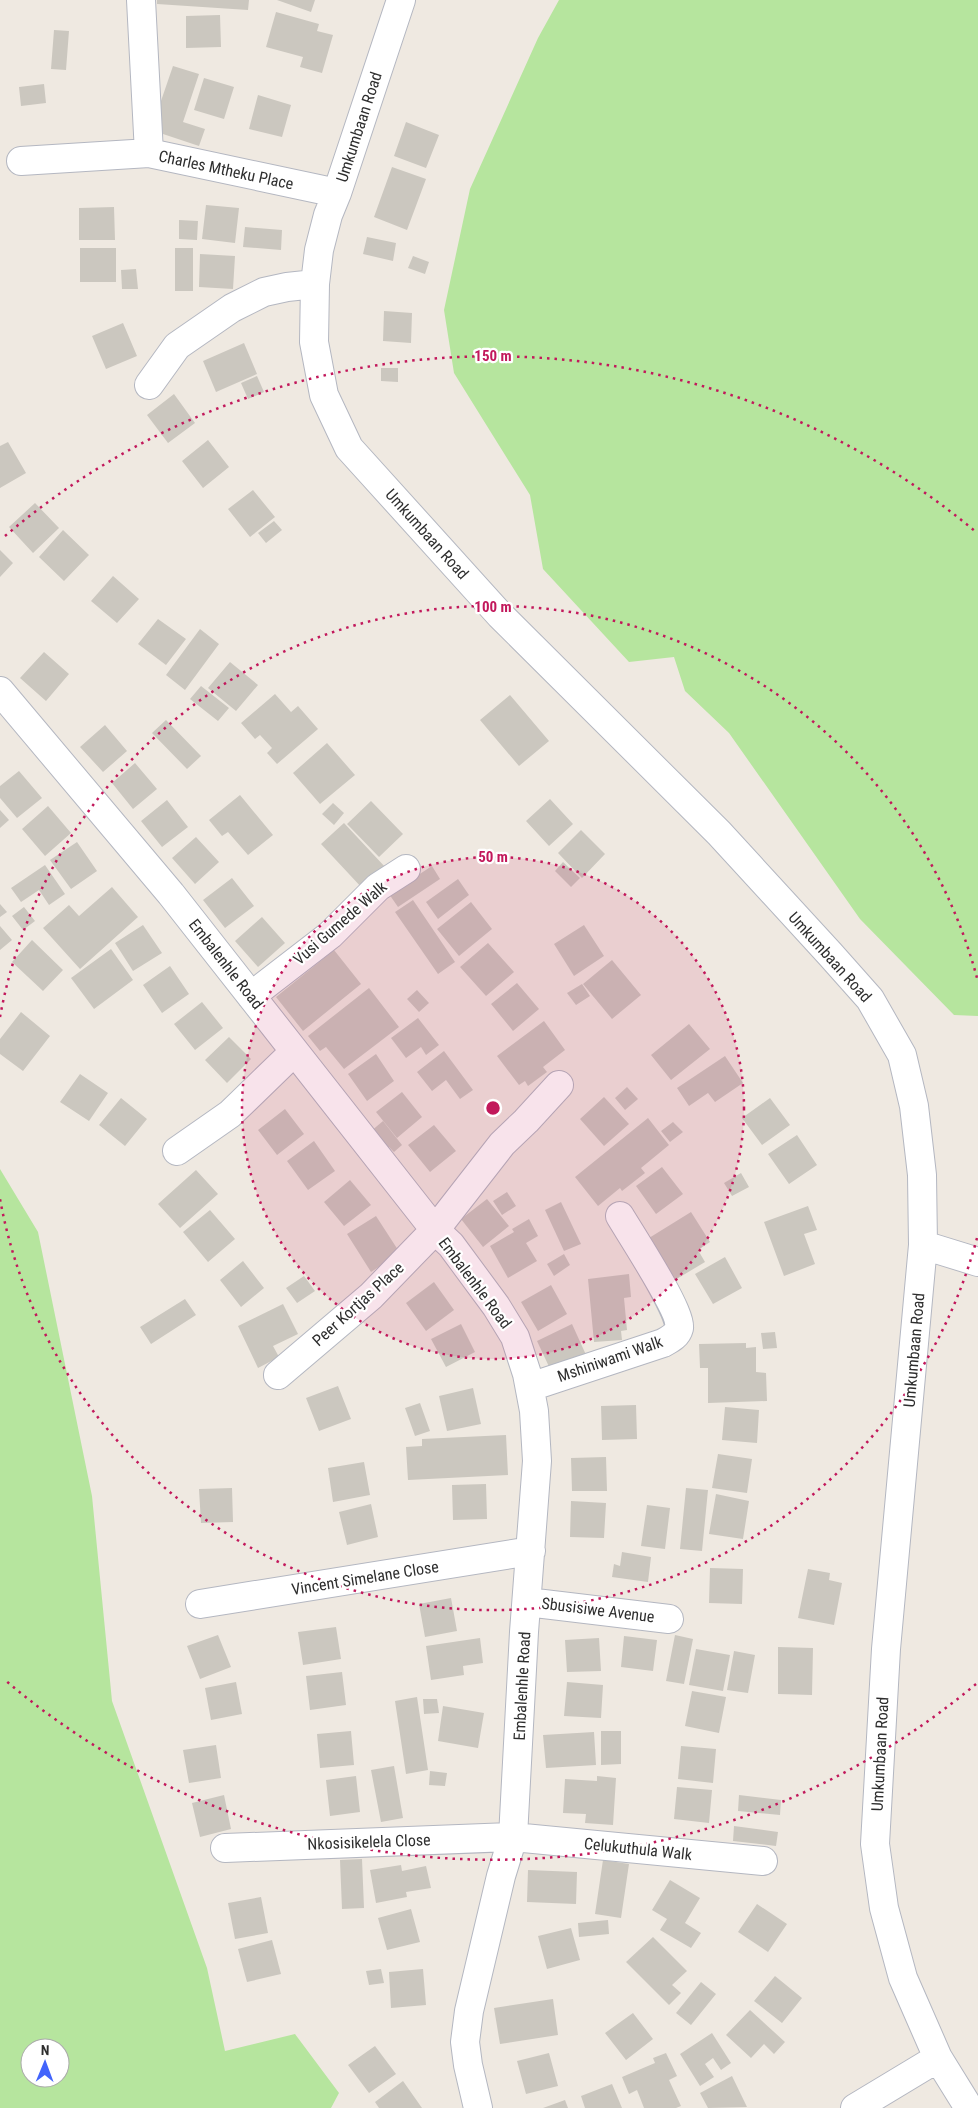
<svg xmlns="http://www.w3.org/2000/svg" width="978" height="2108" font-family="'Roboto Condensed',sans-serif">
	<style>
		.green { fill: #b6e59e; fill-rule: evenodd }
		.building { fill: #cbc7bf }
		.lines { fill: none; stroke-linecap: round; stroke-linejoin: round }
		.minor-casing { stroke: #b4b7c1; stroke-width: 30 }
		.minor { stroke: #fff; stroke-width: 28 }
		.ring { fill: none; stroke: #c2185b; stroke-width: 2.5; stroke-dasharray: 2.5 5 }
		.labels { text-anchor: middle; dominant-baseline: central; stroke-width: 4.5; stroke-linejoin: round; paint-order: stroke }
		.street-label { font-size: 16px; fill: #2e2e2e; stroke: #fff }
		.centre { fill: #c2185b; stroke: #fff; stroke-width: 2.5 }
		.ring-label { font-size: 15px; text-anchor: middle; font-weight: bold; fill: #c2185b; stroke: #fff; stroke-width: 4.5; stroke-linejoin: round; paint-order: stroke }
	</style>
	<rect width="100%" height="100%" fill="#efe9e1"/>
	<!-- green -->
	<path class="green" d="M559 0H978V1016L954 1015 860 919 729 733 685 691 674 657 629 662 543 569 530 495 454 373 444 310 470 189 538 38Z
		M0 1169 38 1232 92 1496 112 1701 207 1968 225 2051 295 2034 339 2093 331 2108H0ZM30 2048H60V2078H30Z"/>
	<!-- building -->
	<path class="building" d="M157 0H249L248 10 157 4Z
		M277 0H315L311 12Z
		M276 12 319 24 317 31 333 35 322 73 300 67 303 57 266 47Z
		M220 15 221 47 186 48V16Z
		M54 30 69 31 66 70 51 69Z
		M173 66 199 74 183 122 205 129 199 146 151 130Z
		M204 78 234 87 224 119 194 110Z
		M44 84 46 103 21 106 19 87Z
		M258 95 291 105 282 137 249 129Z
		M406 122 439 135 426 168 394 156Z
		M392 167 426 179 407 230 374 217Z
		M206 205 239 208 235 243 202 239Z
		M114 207 115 240H79V208Z
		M179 220 198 221 197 240 179 239Z
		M245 227 282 230 281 250 243 247Z
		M367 237 396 243 393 261 363 254Z
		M80 248H116V282H80Z
		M175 248H193V291H175Z
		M200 254 235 256 233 289 199 287Z
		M413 256 429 262 425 274 408 268Z
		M136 269 138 289H122L121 270Z
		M384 311 412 313 411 343 383 341Z
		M123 323 137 356 106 369 92 336Z
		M244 343 257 374 216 392 203 361Z
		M381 368H398V382L381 381Z
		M257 376 264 392 248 399 241 383Z
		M174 394 195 423 168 443 147 415Z
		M208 440 229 467 203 488 182 461Z
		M8 442 26 473 0 488V446Z
		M253 490 275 517 250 537 228 509Z
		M35 503 59 528 33 553 9 527Z
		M274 521 282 530 266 543 258 533Z
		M63 530 89 555 64 581 39 557Z
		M0 550 13 563 0 577Z
		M113 576 139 599 117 623 91 601Z
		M158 619 186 639 166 665 138 644Z
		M200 629 219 644 185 690 166 675Z
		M44 652 69 674 46 701 20 678Z
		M230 662 258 685 236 711 208 688Z
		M201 686 229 708 218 721 190 699Z
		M275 694 291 712 298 706 318 729 277 764 267 753 272 748 260 735 255 739 241 723Z
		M510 695 549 741 519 766 480 720Z
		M166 720 201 756 187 769 152 733Z
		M105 725 127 751 103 772 80 747Z
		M327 743 355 775 320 804 293 773Z
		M135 763 157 789 133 809 112 783Z
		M19 771 42 798 17 818 0 798V786Z
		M240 795 273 835 248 855 228 832 222 836 209 820Z
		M550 799 573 824 549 846 526 821Z
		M167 800 188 827 162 847 141 821Z
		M371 801 403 834 379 857 347 824Z
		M333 803 344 813 334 825 322 814Z
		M48 806 71 833 45 856 22 829Z
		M0 810 9 820 0 828Z
		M344 823 386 868 363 889 321 844Z
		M581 830 605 854 582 878 558 853Z
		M196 837 219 862 195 884 172 858Z
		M77 842 97 871 71 889 50 860Z
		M563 862 580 878 571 887 555 871Z
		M45 865 65 894 49 905 39 890 21 902 11 888Z
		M432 866 440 879 398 907 389 894Z
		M232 878 254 906 225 928 203 900Z
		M458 879 469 895 438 919 426 902Z
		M112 887 138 917 80 969 43 928 69 905 79 916Z
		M413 900 455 962 438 974 395 912Z
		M471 902 492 929 459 956 437 929Z
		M0 904 7 912 0 917Z
		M24 907 35 921 23 930 12 916Z
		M262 917 285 943 258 967 235 941Z
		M143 925 162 953 133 971 115 943Z
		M584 925 604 956 574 976 554 944Z
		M0 926 12 940 0 950Z
		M32 940 63 970 43 991 12 962Z
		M488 943 514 972 486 996 460 967Z
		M111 949 133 980 94 1009 71 978Z
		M334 950 361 984 303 1031 276 997Z
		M612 960 641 995 612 1019 583 984Z
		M170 966 189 994 162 1013 143 985Z
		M517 983 539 1009 513 1031 491 1004Z
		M582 984 590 996 576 1005 567 993Z
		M369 988 399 1027 344 1069 326 1047 320 1051 308 1036Z
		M417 990 429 1003 419 1012 407 999Z
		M202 1002 223 1028 195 1050 174 1024Z
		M21 1012 50 1036 23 1071 0 1054V1039Z
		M418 1018 439 1045 426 1055 421 1047 406 1058 391 1038Z
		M544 1021 565 1050 543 1067 547 1072 528 1086 525 1081 519 1085 497 1056Z
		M689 1024 710 1049 671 1080 651 1055Z
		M229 1037 251 1059 227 1083 205 1060Z
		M444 1051 473 1090 460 1099 446 1080 432 1091 417 1072Z
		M376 1054 394 1081 367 1101 348 1074Z
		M725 1056 743 1083 715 1102 708 1093 689 1106 677 1088Z
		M80 1074 108 1093 89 1121 60 1102Z
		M627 1087 638 1099 625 1110 615 1098Z
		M402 1092 422 1117 397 1138 376 1112Z
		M604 1097 629 1124 604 1146 580 1119Z
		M121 1098 147 1119 125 1146 99 1125Z
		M770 1098 790 1125 762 1145 742 1118Z
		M285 1109 304 1134 277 1155 258 1130Z
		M648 1118 669 1145 641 1168 645 1173 622 1191 620 1188 598 1206 575 1177Z
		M383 1121 402 1145 394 1152 389 1147 385 1150 370 1132Z
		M673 1122 683 1132 670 1142 661 1131Z
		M434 1125 456 1151 430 1172 408 1145Z
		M797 1135 817 1165 789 1184 768 1154Z
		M314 1141 335 1171 308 1190 287 1161Z
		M662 1167 683 1194 656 1214 636 1186Z
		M196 1170 218 1194 180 1228 158 1204Z
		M741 1173 749 1187 732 1196 724 1183Z
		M350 1180 371 1205 344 1226 324 1202Z
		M507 1192 516 1206 502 1215 493 1201Z
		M487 1199 509 1226 483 1247 461 1219Z
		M561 1202 581 1244 564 1251 545 1210Z
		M808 1206 817 1230 804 1234 815 1264 784 1276 764 1222Z
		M210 1210 235 1239 208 1262 183 1232Z
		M691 1212 710 1242 698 1250 705 1262 675 1280 649 1238Z
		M376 1216 400 1253 371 1272 347 1234Z
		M529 1219 538 1236 526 1243 537 1261 508 1278 490 1246 514 1232 512 1229Z
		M564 1254 570 1265 554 1276 547 1264Z
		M725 1257 742 1288 713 1304 695 1274Z
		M243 1261 264 1288 241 1307 220 1280Z
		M629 1274 631 1297 624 1298 627 1330 621 1331 622 1340 594 1342 588 1279Z
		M304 1276 315 1291 297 1303 286 1288Z
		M434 1282 454 1310 426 1331 406 1303Z
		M551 1285 567 1314 538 1331 521 1302Z
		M185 1299 196 1315 151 1344 140 1327Z
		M283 1304 298 1334 273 1346 279 1357 258 1368 238 1326Z
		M461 1324 475 1352 446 1367 431 1339Z
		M572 1324 587 1357 552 1373 537 1341Z
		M775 1332 777 1348 763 1349 761 1333Z
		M746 1343V1348L756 1347V1372L766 1373 767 1401 708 1403V1368H700L699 1344Z
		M338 1386 351 1419 319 1431 306 1398Z
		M473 1388 481 1424 447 1431 439 1396Z
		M420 1403 430 1431 415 1436 405 1408Z
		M636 1405 637 1439 602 1440 601 1406Z
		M725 1407 759 1410 757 1443 722 1440Z
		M506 1435 508 1475 408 1480 406 1447 422 1446V1439Z
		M718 1454 752 1459 747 1493 712 1488Z
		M606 1457 607 1491H572L571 1458Z
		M364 1462 370 1495 333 1502 328 1468Z
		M486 1484 487 1519 453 1520 452 1485Z
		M232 1488 233 1522 201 1523 199 1489Z
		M686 1488 708 1490 702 1551 680 1549Z
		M716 1494 749 1501 743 1539 709 1534Z
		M571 1501 606 1503 604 1538 570 1537Z
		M371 1504 378 1537 347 1545 339 1512Z
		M647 1505 670 1508 665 1549 641 1546Z
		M622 1552 651 1557 648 1582 612 1577 614 1564 620 1566Z
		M710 1568 743 1569 742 1604 709 1603Z
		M808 1569 830 1573 829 1580 842 1583 834 1625 798 1618Z
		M451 1598 457 1631 425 1637 419 1604Z
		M336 1627 341 1659 303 1665 298 1632Z
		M218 1635 231 1667 200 1679 187 1646Z
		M675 1635 693 1639 684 1684 666 1681Z
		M624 1636 657 1640 653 1671 621 1667Z
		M480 1638 483 1663 463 1666 464 1675 431 1680 426 1646Z
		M599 1638 601 1671 567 1672 565 1640Z
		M778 1647 813 1648 812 1695 778 1694Z
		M696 1649 730 1655 723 1691 689 1685Z
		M734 1651 755 1655 748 1693 727 1690Z
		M342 1672 346 1705 310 1710 306 1676Z
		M236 1682 242 1714 211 1720 205 1688Z
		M567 1682 603 1685 601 1718 564 1716Z
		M692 1691 726 1697 719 1733 685 1726Z
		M417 1697 428 1770 406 1774 395 1701Z
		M423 1699H437L439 1713 424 1714Z
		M443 1706 484 1713 478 1748 438 1741Z
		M351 1731 354 1765 320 1768 317 1734Z
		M601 1731H621V1764L601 1765Z
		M594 1732 596 1765 546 1768 543 1735Z
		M216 1745 221 1778 189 1783 183 1750Z
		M681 1746 716 1749 713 1783 678 1779Z
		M394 1766 403 1818 381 1822 371 1770Z
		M430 1771 447 1773 445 1786 429 1785Z
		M356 1776 360 1812 330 1816 326 1780Z
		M597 1776 616 1778 613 1825 585 1823 586 1814 563 1813 565 1779 597 1781Z
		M677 1787 712 1790 709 1823 674 1819Z
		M224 1795 231 1829 200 1837 192 1803Z
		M739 1795 781 1800 780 1815 738 1811Z
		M734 1826 778 1832 776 1846 733 1841Z
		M362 1859 364 1908 342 1909 340 1860Z
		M603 1860 629 1864 621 1918 595 1914Z
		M401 1865 402 1871 426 1866 431 1888 406 1892 407 1897 376 1903 370 1870Z
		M528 1870 577 1872 576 1904 527 1902Z
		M670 1880 700 1898 685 1923 701 1933 691 1948 660 1930 667 1919 652 1910Z
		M261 1897 268 1933 235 1939 228 1903Z
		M757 1904 787 1924 768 1952 738 1932Z
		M411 1909 420 1942 387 1950 378 1918Z
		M608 1920 609 1934 579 1937 578 1923Z
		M571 1928 580 1960 547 1969 538 1936Z
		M653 1937 687 1971 672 1985 681 1993 669 2005 626 1962Z
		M272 1940 281 1974 247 1982 238 1949Z
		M381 1969 384 1983 369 1985 366 1971Z
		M423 1969 426 2005 391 2008 389 1972Z
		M775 1976 802 1998 782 2023 754 2001Z
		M701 1982 716 1994 691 2025 676 2013Z
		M553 1999 558 2035 500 2044 494 2008Z
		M750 2010 785 2042 774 2054 764 2044 751 2058 726 2035Z
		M633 2013 653 2039 626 2060 605 2033Z
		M712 2033 731 2063 721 2070 713 2058 705 2064 714 2077 700 2086 680 2054Z
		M375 2046 396 2074 369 2093 348 2065Z
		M549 2053 558 2086 526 2094 517 2061Z
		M666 2053 677 2076 669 2080 681 2106 676 2108H644L637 2090 629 2094 622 2077 655 2063 653 2058Z
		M732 2076 747 2107 708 2108 700 2093Z
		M403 2081 422 2108H379L375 2102Z
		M612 2084 622 2108H585L581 2096Z
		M565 2100 568 2108H543Z"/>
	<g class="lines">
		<defs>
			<path id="minor" d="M141 0 149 153 337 193
				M401 0 337 193 328 215 319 250 315 284 314 342 324 395 349 448 500 615 719 833 830 954 870 999 902 1055 914 1106 922 1175 923 1245 886 1649 875 1844 884 1908 903 1978 938 2058 969 2108
				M21 161 149 153
				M149 385 177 346 232 308 264 292 287 287 315 284
				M0 691 171 894 435 1230 451 1245 496 1306 515 1337 527 1374 534 1411 537 1461 524 1632 513 1837 501 1876 469 2011 465 2042 468 2065 478 2108
				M251 996 330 935 378 887 406 869
				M177 1151 230 1114 294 1052
				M923 1245 978 1262
				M278 1375 371 1296 435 1230 502 1144 526 1121 559 1085
				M530 1387 663 1343C670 1339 677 1336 679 1328 682 1312 630 1233 620 1216
				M527 1602 669 1619
				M200 1604 531 1551
				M225 1848 513 1837 763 1861
				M855 2108 938 2058"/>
		</defs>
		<!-- minor casing -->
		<use href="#minor" class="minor-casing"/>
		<!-- minor -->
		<use href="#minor" class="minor"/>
	</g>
	<!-- distance rings -->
	<circle cx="493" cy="1108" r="251" fill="#c2185b" fill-opacity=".12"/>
	<g class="ring">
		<circle cx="493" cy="1108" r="251"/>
		<path d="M977 1238A501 501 0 0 1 0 1199M0 1017A501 501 0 0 1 977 978"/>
		<path d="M976 1684A752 752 0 0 1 5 1680M5 536A752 752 0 0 1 976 532"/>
	</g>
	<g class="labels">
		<!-- street labels -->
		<g class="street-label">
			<text transform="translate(359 127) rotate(-72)">Umkumbaan Road</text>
			<text transform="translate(226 170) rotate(12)">Charles Mtheku Place</text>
			<text transform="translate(427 534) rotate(48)">Umkumbaan Road</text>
			<text transform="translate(340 923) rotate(-41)">Vusi Gumede Walk</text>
			<text transform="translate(830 957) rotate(48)">Umkumbaan Road</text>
			<text transform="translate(226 964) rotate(52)">Embalenhle Road</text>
			<text transform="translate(475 1283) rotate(53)">Embalenhle Road</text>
			<text transform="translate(358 1304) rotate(-42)">Peer Kortjas Place</text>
			<text transform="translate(914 1350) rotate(-85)">Umkumbaan Road</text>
			<text transform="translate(610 1359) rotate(-19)">Mshiniwami Walk</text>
			<text transform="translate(365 1578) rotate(-9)">Vincent Simelane Close</text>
			<text transform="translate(598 1610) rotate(7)">Sbusisiwe Avenue</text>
			<text transform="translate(522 1686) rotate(-87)">Embalenhle Road</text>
			<text transform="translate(880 1754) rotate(-87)">Umkumbaan Road</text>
			<text transform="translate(369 1842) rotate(-2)">Nkosisikelela Close</text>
			<text transform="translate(638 1849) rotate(6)">Celukuthula Walk</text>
		</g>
	</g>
	<circle cx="493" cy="1108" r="8" class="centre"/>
	<g class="ring-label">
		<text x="493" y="361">150 m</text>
		<text x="493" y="612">100 m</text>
		<text x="493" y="862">50 m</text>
	</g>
	<!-- north arrow -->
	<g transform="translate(45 2063) rotate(1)"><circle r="24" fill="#ffffff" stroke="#ababab"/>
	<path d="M0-4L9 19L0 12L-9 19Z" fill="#4264fb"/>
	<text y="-8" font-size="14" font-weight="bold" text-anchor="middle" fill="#2e2e2e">N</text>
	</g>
</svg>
